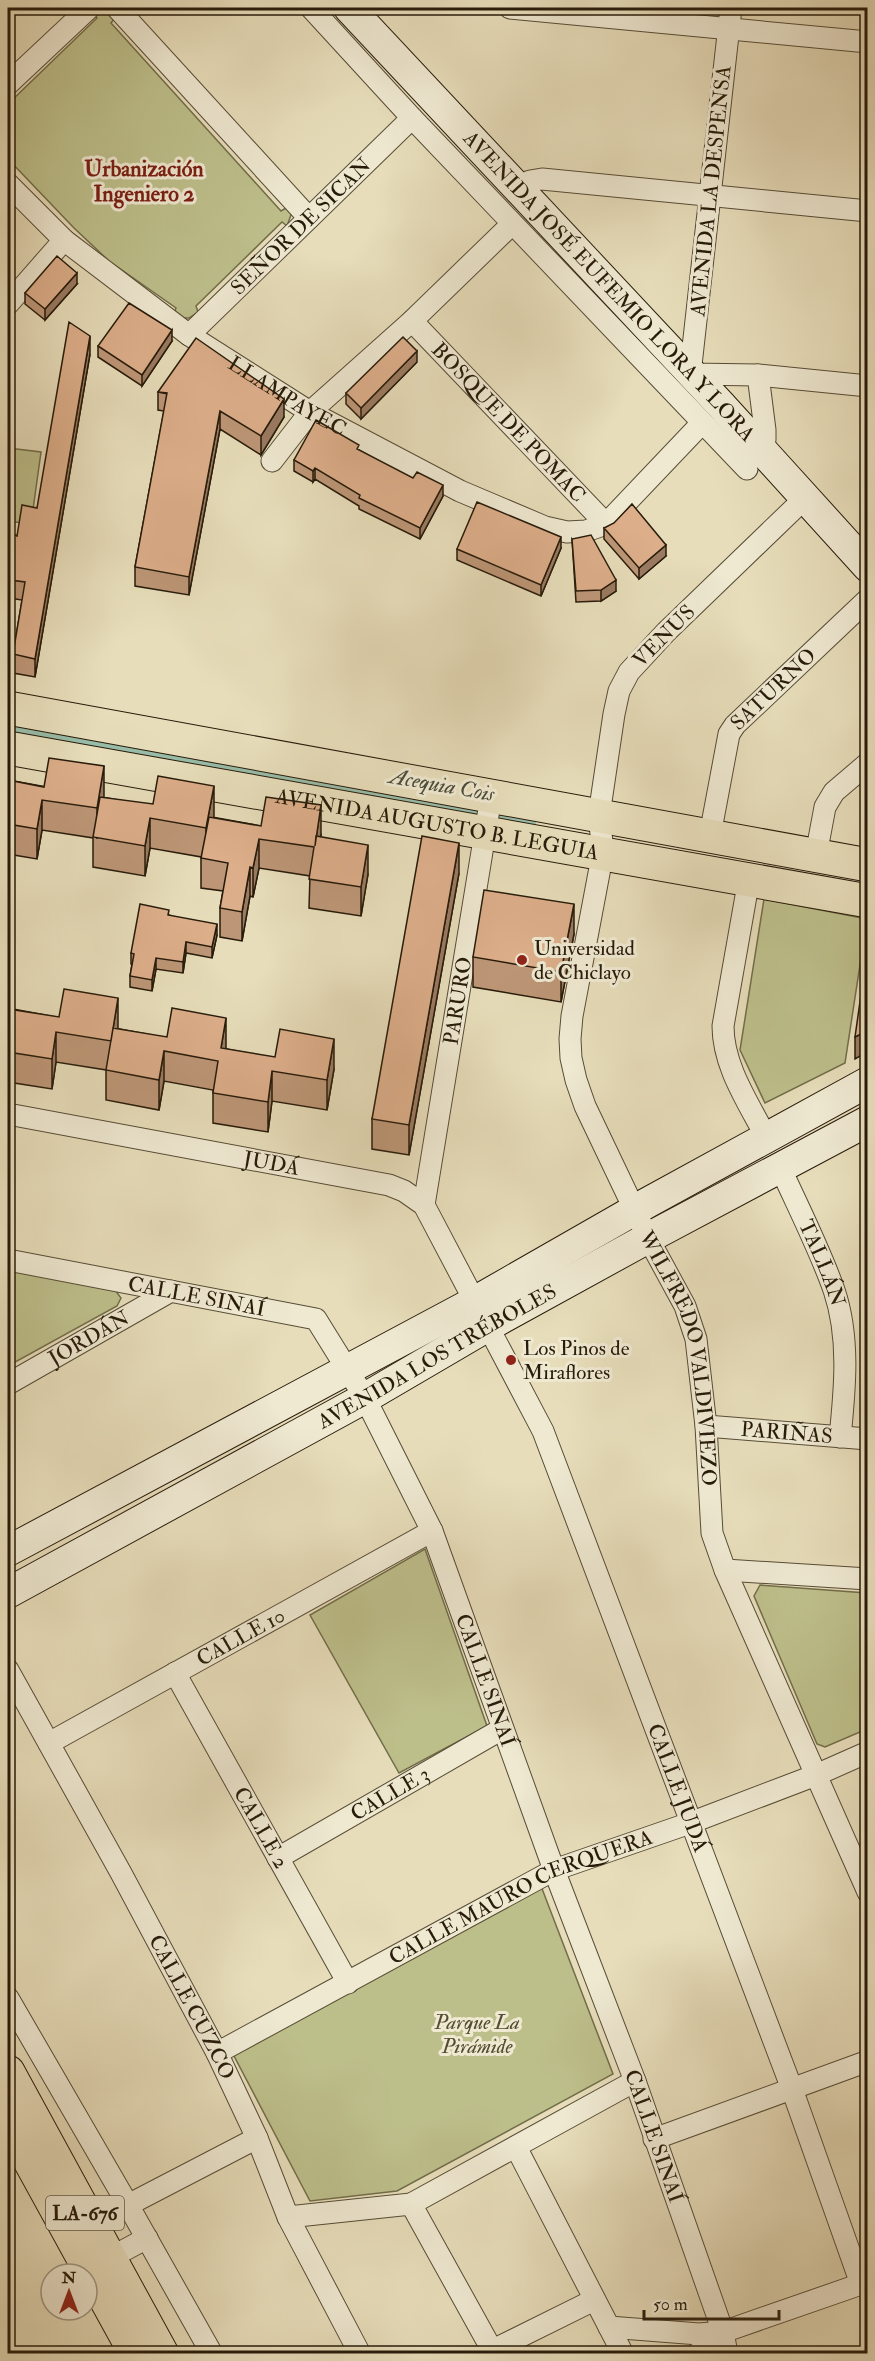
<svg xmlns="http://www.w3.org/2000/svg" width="875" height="2361" font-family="'IM FELL Double Pica',serif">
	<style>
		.green { fill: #bdbf8b; stroke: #726d4a; stroke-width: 1.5 }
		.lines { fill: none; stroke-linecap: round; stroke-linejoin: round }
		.canal { stroke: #98bda9; stroke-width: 20 }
		.street-casing { stroke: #574c36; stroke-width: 23 }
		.secondary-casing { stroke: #271b0a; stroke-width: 32 }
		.primary-casing { stroke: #271b0a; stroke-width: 35 }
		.street { stroke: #efe9d2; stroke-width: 21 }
		.secondary { stroke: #efe9d2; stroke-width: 30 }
		.primary { stroke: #e7ddba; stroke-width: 33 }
		.wall { fill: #bd9677; stroke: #271b0a; stroke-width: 1.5 }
		.shaded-wall { fill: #9a7a61; stroke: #271b0a; stroke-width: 1.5 }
		.building { fill: #dcae8a; stroke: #271b0a; stroke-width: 1.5 }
		.poi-dot { fill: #8f2418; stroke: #efe9d2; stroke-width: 2 }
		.labels { text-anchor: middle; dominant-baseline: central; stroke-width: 6; stroke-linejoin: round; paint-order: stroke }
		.shield { fill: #efe9d2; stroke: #635946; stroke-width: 1.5 }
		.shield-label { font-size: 20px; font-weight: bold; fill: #271b0a }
		.street-label { font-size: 21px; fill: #271b0a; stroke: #efe9d2 }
		.poi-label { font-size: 21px; fill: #271b0a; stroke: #efe9d2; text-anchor: start }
		.park-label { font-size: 21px; font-style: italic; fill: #544c31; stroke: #efe9d2 }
		.neighbourhood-label { font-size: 22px; font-weight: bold; fill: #7a1f14; stroke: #efe9d2 }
		.water-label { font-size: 22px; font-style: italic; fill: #494c3a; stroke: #efe9d2 }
	</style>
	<rect width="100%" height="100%" fill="#e7ddba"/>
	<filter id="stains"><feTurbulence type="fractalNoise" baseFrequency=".00333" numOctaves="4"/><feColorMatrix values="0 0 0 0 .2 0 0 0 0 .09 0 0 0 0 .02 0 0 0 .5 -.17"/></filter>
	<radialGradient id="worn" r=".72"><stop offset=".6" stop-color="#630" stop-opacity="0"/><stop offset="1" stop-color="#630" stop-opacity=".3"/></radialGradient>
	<!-- green -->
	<path class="green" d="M99 11C106 9 111 12 115 18L111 23 281 211 286 208 292 212 287 226 282 222 196 306 198 312 189 318H182L174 313 176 308 109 261 74 228 8 159V104L97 18 95 16Z
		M8 448 41 452 31 524 8 521Z
		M764 899 867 919 845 1063 765 1103 740 1050Z
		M8 1270 115 1290 121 1298 117 1306 8 1366Z
		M425 1549 487 1726 399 1773 310 1615Z
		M760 1585 867 1593V1729L825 1747 817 1744 754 1596Z
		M541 1886 613 2074 397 2191 310 2201 233 2054Z"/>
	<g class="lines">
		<!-- canal -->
		<path class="canal" d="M8 730 526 824"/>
		<defs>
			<g id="street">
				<path d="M117 8 309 218"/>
				<path d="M311 8 412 118 747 469"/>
				<path d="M510 8 868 42"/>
				<path d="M731 8 690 374 758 375 868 386"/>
				<path d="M8 84 89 8"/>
				<path id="s1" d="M8 184 64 240 189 335 310 412 460 491 545 527 567 532 586 531 606 524 702 423"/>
				<path d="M517 188 530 181 542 179 868 211"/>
				<path d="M8 304 64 240"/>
				<path id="s2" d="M412 321 606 524"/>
				<path id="s3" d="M189 335 412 118"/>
				<path d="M758 375 765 430V440L760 448"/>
				<path d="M272 461 310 412 412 321 512 224"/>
				<path id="s4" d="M805 498 666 632 629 672 619 691 614 714 599 815 603 852 572 1016 570 1039 571 1058 576 1080 585 1106 648 1238 685 1306 696 1339 706 1426 712 1533 725 1570 868 1892"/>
				<path id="s5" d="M710 835 729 734 735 725 868 599"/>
				<path d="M816 855 825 807 834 792 868 763"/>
				<path d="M749 879 723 1026C723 1066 748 1102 766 1137"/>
				<path id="s6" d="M8 1114 389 1185 404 1191 424 1205 543 1431 792 2089 861 2284"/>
				<path id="s7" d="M780 1167C798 1207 820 1250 834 1290 850 1337 845 1389 840 1437"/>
				<path id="s8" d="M424 1205 491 797"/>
				<path id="s9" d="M8 1260 316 1319 365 1398 432 1531 554 1870 635 2081 723 2332 727 2354"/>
				<path id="s10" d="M8 1384 171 1291"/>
				<path id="s11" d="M706 1426 868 1439"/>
				<path d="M725 1570 868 1579"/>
				<path id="s12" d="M8 1670 121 1873 217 2053 257 2138 288 2217 360 2354"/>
				<path id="s13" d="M175 1673 348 1983"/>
				<path id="s14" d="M49 1743 432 1531"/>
				<path id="s15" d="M278 1858 502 1729"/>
				<path d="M8 1998 128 2205 212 2354"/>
				<path id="s16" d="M217 2053 554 1870 690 1823 816 1775 868 1752"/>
				<path d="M654 2139 868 2061"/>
				<path d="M516 2147 623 2354"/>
				<path d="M411 2204 492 2350"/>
				<path d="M128 2205 257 2138"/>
				<path d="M288 2217 411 2204 635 2081"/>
				<path d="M110 2258 147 2238"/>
				<path d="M609 2327 699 2334 723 2332"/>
				<path d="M485 2354 594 2300"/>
				<path d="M697 2354 723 2332 861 2284"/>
			</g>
			<g id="secondary">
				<path id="s17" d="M349 8 721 405 868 567"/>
				<path d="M8 1551 474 1302 647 1203 868 1082"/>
				<path id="s18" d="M8 1593 365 1398 488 1326 648 1238 868 1121"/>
			</g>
			<g id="primary">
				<path d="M8 708 868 865"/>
				<path id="s19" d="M8 748 868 901"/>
				<path d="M8 2072 162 2354"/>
				<path d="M8 2121 136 2354"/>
			</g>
		</defs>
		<!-- street casing -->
		<use href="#street" class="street-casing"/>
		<!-- secondary casing -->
		<use href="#secondary" class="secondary-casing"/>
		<!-- primary casing -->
		<use href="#primary" class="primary-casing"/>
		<!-- street -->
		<use href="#street" class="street"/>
		<!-- secondary -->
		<use href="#secondary" class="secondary"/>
		<!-- primary -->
		<use href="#primary" class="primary"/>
	</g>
	<!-- wall -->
	<path class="wall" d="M77 284 45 320 25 304V293Z
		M172 341 142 386 98 357V346Z
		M90 354 35 677 13 673V654L22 600 10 598V590H8V531L17 536 37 508Z
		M417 362 361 419 346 404V393Z
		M158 392 284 417 261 455 220 429 189 595 135 586V567L164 411 158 410Z
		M359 450 443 496 420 539 359 509V506L315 479 313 482 294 471V460Z
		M604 528 666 556 639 579 604 539Z
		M572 539 616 591 601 601 576 602Z
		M561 548 541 596 457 560V549Z
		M8 780 261 826 321 834V837L368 874 361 916 309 908 310 876 259 868 253 897 250 896 242 941 220 937V908L223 891 201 888V857L150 848 145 876 93 867V838L42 830 37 859 8 854Z
		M459 873 409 1155 372 1149V1119Z
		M169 915 217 935 212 958 186 953 183 973 156 969 152 991 130 987V976L132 964H131V953Z
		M574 934 561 1002 473 987V957Z
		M8 978 13 1009 334 1069 327 1110 272 1101 268 1132 213 1123V1090L164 1081 159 1110 106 1100V1070L56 1062 52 1089 8 1082Z"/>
	<!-- shaded-wall -->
	<path class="shaded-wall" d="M77 273V284L45 320V309Z
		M172 330V341L142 386V375Z
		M90 336V354L35 677V659Z
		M417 351V362L361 419V408Z
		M284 399V417L261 455V436Z
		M220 411V429L189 595V577Z
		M315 468V479L313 482V471Z
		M443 485V496L420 539V528Z
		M561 537V548L541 596V585Z
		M666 545V556L639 579V568Z
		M616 580V591L601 601V590Z
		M104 766V796L97 839V808Z
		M214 786V816L206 858V828Z
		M42 800V830L37 859V829Z
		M321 805V834L315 875V846Z
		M150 818V848L145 876V846Z
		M259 839V868L253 897V868Z
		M459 843V873L409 1155V1125Z
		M368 845V874L361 916V887Z
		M250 867V896L242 941V912Z
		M574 904V934L561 1002V972Z
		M217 924V935L212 958V947Z
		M186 942V953L183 973V962Z
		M156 958V969L152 991V980Z
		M13 979V1009L8 1037V1007Z
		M118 998V1028L111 1041Z
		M226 1018V1048L221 1078V1048Z
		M867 1031V1052L855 1059V1037Z
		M56 1032V1062L52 1089V1059Z
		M334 1039V1069L327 1110V1080Z
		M164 1051V1081L159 1110V1080Z
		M272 1071V1101L268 1132V1102Z"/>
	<!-- building -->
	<path class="building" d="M57 256 77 273 45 309 25 293Z
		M129 303 172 330 142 375 98 346Z
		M69 322 90 336 35 659 13 654 25 582 10 580 11 571 8 572V531L17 536 22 505 37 508Z
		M403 337 417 351 361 408 346 393Z
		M196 338 284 399 261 436 220 411 189 577 135 567 167 393 158 392Z
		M316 420 359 445 357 449 413 478 417 472 443 485 420 528 359 498 360 495 315 468 313 471 294 460Z
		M477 502 561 537 541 585 457 549Z
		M632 504 666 545 639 568 604 528 614 523Z
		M591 535 616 580 601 590 576 591 572 539Z
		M49 758 104 766 97 808 42 800 37 829 8 824V780L44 787Z
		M158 776 214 786 206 828 150 818 145 846 93 837 100 797 153 804Z
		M266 797 321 805 315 846 316 836 368 845 361 887 309 879 314 847 259 839 253 868 250 867 242 912 220 908 228 863 201 858 209 817 261 826Z
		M422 836 459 843 409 1125 372 1119Z
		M484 890 574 904 561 972 473 957Z
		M140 904 169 910 168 915 217 924 212 947 186 942 183 962 156 958 152 980 130 976 134 954 131 953Z
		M867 952V1031L855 1037Z
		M8 978 13 979 8 1007Z
		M64 989 118 998 111 1041 56 1032 52 1059 8 1052V1009L59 1017Z
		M172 1008 226 1018 221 1048 275 1057 280 1029 334 1039 327 1080 272 1071 268 1102 213 1093 218 1061 164 1051 159 1080 106 1070 113 1028 167 1037Z"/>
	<!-- markers -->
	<g class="poi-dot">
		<circle cx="522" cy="960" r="6"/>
		<circle cx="511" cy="1360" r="6"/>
	</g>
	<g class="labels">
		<!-- shield labels -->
		<rect class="shield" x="46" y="2196" width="78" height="34" rx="4.5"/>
		<g class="shield-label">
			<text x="85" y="2213">LA-676</text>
		</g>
		<!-- street labels -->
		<g class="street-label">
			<text transform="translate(711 191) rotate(-84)">AVENIDA LA DESPENSA</text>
			<text stroke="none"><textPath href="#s3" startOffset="156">SEÑOR DE SICAN</textPath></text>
			<text stroke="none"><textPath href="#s17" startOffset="381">AVENIDA JOSÉ EUFEMIO LORA Y LORA</textPath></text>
			<text stroke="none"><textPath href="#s1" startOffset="352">LLAMPAYEC</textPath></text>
			<text stroke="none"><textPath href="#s2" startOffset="140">BOSQUE DE POMAC</textPath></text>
			<text transform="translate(664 636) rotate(-45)">VENUS</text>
			<text stroke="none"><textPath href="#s5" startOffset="166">SATURNO</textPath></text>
			<text stroke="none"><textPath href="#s19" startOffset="436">AVENIDA AUGUSTO B. LEGUIA</textPath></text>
			<text stroke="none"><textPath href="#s8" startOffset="207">PARURO</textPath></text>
			<text stroke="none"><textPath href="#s6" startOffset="268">JUDÁ</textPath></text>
			<text stroke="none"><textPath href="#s7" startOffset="105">TALLÁN</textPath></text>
			<text stroke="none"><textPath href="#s9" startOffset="192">CALLE SINAÍ</textPath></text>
			<text stroke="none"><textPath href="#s10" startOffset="93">JORDÁN</textPath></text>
			<text stroke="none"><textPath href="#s18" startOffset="490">AVENIDA LOS TRÉBOLES</textPath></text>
			<text stroke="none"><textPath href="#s4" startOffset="964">WILFREDO VALDIVIEZO</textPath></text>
			<text stroke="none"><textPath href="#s11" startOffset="81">PARIÑAS</textPath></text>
			<text stroke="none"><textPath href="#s14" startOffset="219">CALLE 10</textPath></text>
			<text stroke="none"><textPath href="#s9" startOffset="714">CALLE SINAÍ</textPath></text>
			<text stroke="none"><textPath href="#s6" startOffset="1065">CALLE JUDÁ</textPath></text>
			<text stroke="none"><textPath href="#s15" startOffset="129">CALLE 3</textPath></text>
			<text stroke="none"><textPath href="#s13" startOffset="177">CALLE 2</textPath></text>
			<text stroke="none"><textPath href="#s16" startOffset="342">CALLE MAURO CERQUERA</textPath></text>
			<text stroke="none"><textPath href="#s12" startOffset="384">CALLE CUZCO</textPath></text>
			<text stroke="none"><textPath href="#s9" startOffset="1200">CALLE SINAÍ</textPath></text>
		</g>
		<!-- poi labels -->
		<g class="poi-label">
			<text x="534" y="948">Universidad<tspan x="534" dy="24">de Chiclayo</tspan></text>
			<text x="523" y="1348">Los Pinos de<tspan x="523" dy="24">Miraflores</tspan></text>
		</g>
		<!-- park labels -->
		<g class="park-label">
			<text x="477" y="2022">Parque La<tspan x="477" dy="24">Pirámide</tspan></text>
		</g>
		<!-- neighbourhood labels -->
		<g class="neighbourhood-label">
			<text x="144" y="169">Urbanización<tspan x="144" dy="25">Ingeniero 2</tspan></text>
		</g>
		<!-- water labels -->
		<g class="water-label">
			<text transform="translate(442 785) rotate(10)">Acequia Cois</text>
		</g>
	</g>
	<!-- margin -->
	<rect width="875" height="2361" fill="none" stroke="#e7ddba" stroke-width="30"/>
	<rect x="9" y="9" width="857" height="2343" fill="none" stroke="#271b0a" stroke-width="3"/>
	<rect x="15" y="15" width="845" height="2331" fill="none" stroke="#271b0a" stroke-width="1.5"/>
	<!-- north arrow -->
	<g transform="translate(69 2292)"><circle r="28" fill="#efe9d2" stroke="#9f9782" stroke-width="1.5"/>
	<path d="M0-4.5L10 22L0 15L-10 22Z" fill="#8f2418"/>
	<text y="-9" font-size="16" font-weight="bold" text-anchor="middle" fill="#271b0a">N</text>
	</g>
	<!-- scale -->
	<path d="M644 2310v9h135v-9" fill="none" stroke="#271b0a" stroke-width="3"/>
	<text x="653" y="2310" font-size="18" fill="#271b0a" stroke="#efe9d2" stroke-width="4.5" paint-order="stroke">50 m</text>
	<rect width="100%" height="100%" filter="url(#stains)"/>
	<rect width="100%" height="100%" fill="url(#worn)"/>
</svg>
